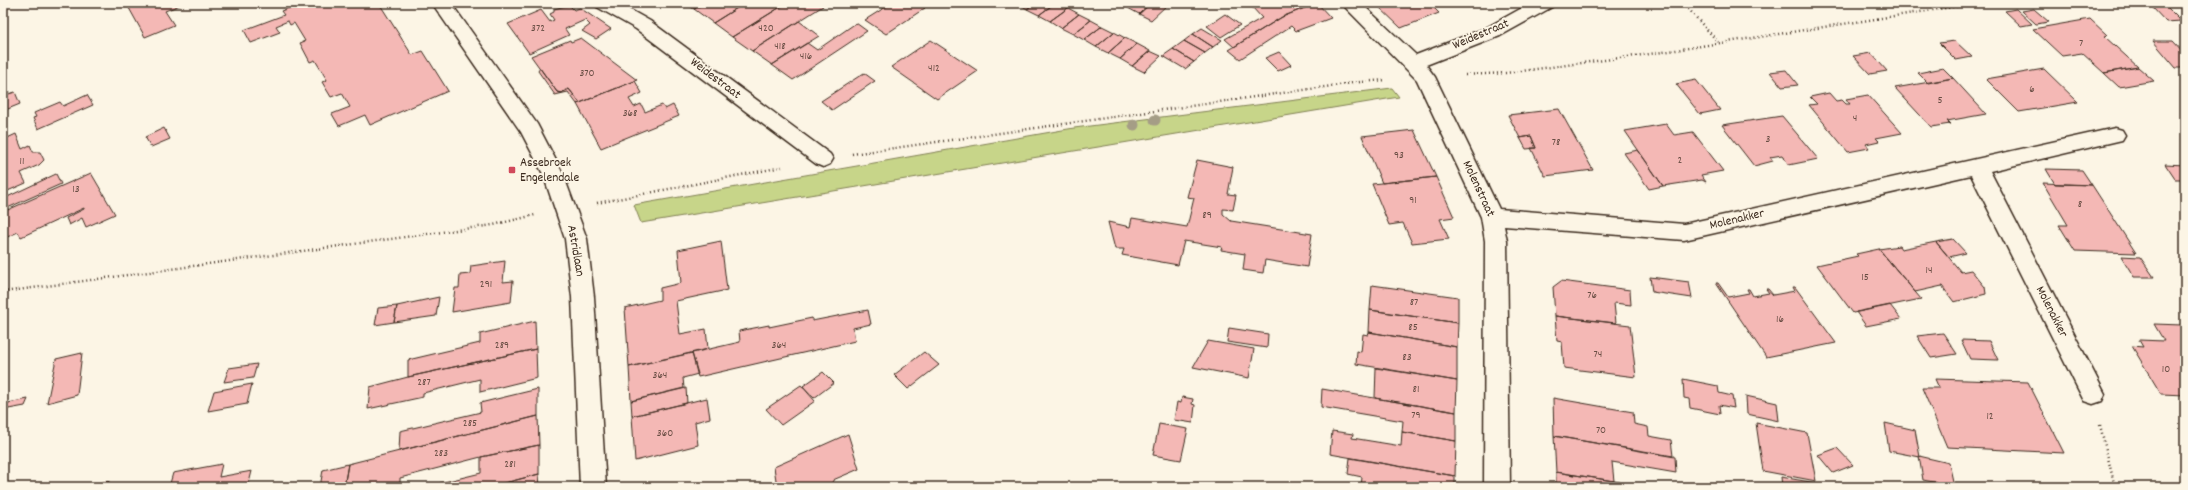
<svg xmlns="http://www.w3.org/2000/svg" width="2188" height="490" font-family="Dekko,sans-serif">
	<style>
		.green { fill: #c7d589; stroke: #818054 }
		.building { fill: #f4b8b5; stroke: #3b2a1e }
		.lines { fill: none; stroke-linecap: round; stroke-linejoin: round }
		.minor-casing { stroke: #3b2a1e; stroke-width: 3 }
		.major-casing { stroke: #3b2a1e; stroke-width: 3 }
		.path { stroke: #3b2a1e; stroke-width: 2.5; stroke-dasharray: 1 3; stroke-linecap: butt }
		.minor { fill: #fcf5e5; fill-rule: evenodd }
		.major { fill: #fcf5e5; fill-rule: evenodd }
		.tree { fill: #a59d86 }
		.poi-dot { fill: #d1495b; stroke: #fcf5e5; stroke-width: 1.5 }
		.labels { text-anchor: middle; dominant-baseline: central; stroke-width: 4; stroke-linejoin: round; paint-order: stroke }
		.number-label { font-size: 11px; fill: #694e44 }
		.street-label { font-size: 13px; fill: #3b2a1e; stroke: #fcf5e5 }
		.poi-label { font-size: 13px; fill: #3b2a1e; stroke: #fcf5e5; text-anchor: start }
	</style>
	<rect width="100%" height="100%" fill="#fcf5e5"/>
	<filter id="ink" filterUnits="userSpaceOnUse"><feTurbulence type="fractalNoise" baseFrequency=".025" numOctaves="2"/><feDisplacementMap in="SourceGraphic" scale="8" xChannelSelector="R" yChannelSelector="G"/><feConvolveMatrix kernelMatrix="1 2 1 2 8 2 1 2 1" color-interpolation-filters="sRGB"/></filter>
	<g filter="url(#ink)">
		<!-- green -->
		<path class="green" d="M1392 88 1399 97 641 223 634 205 1074 128Z"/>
		<!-- building -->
		<path class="building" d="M141 3H185L165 11 174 25 145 37 129 8Z
			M302 3H379L412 55 423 51 448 91 370 125 365 115 339 126 332 114 350 107 342 93 331 97 322 82 327 80 315 60 310 62 300 43 305 41 294 23 290 25 288 21 276 26 280 32 251 43 244 30 284 15 281 11Z
			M685 3H705L694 9Z
			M705 3H745L713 23 694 9Z
			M745 3H787L732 37 713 23Z
			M787 3H819L823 6 752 51 732 37Z
			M892 3H899L903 5 907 3H917L925 8 886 34 865 20Z
			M1018 3H1035L1027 9Z
			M1035 3H1055L1039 15 1027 9Z
			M1055 3 1068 8 1050 21 1039 15Z
			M1133 3H1151L1139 14 1128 8Z
			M1151 3H1162L1167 5 1151 20 1139 14Z
			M1263 3H1317L1282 17 1234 47 1225 39 1262 18 1252 7Z
			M1317 3 1331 18 1296 31 1291 26 1240 59 1229 50 1282 17Z
			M1382 3H1429L1439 13 1401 28 1377 5Z
			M569 5 574 10 580 8 611 29 596 39 582 31 590 25 585 20 565 29 569 35 529 53 508 24 541 10 550 22 554 20 550 14 554 12V9Z
			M2166 6 2181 21 2166 22 2152 7Z
			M1068 8 1079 14 1061 28 1050 21Z
			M2016 9 2032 24 2021 26 2005 11Z
			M2034 9 2049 22 2036 24 2022 11Z
			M1079 14 1091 20 1073 34 1061 28Z
			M1225 14 1240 25 1221 37 1207 26Z
			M2090 19 2107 35 2104 36 2138 67 2104 73 2082 53 2062 56 2033 29Z
			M1091 20 1102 26 1084 40 1073 34Z
			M799 21 819 36 772 65 752 51Z
			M856 23 867 31 793 80 772 65 807 43 817 50Z
			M1102 26 1114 32 1096 47 1084 40Z
			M1202 28 1222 40 1213 47 1193 34Z
			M1114 32 1125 38 1108 53 1096 47Z
			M1193 34 1213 47 1205 53 1184 41Z
			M581 38 637 80 580 103 569 89 561 93 557 92 531 56 570 40 571 42Z
			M1125 38 1137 44 1120 59 1108 53Z
			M931 40 978 71 937 99 891 67Z
			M1184 41 1205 53 1194 62 1173 49Z
			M1955 41 1972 57 1956 60 1939 43Z
			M2153 41H2173L2185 54V68H2176Z
			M1137 44 1150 51 1132 66 1120 59Z
			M1173 49 1194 62 1185 69 1163 56Z
			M1150 51 1161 56 1144 72 1132 66Z
			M1279 52 1291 65 1278 71 1265 58Z
			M1871 53 1887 71 1870 74 1853 56Z
			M2138 67 2154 81 2119 87 2104 73Z
			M540 68 557 92 561 93 569 89 580 103 577 104 568 92 555 95 538 71Z
			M1943 68 1953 78 1928 83 1918 73Z
			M2044 69 2078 102 2019 112 1986 79Z
			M1786 70 1798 85 1782 87 1770 72Z
			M864 73 875 81 832 110 821 101Z
			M1953 78 1986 114 1947 121 1950 124 1931 127 1895 88Z
			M1696 80 1720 110 1700 114 1676 84Z
			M3 81 9 94 15 92 20 104 3 111Z
			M635 81 642 93 629 99 634 107 641 104 645 112 662 105 665 109 673 105 679 116 601 148 577 104Z
			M1829 93 1836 101 1842 100 1846 104H1850L1846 99 1868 95 1902 133 1876 138 1879 141 1866 144 1869 148 1848 152 1809 105 1817 104 1810 97Z
			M87 95 93 105 38 129 33 118 36 117 34 113 60 102 63 106Z
			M1559 109 1593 170 1545 176 1531 148H1536L1531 136 1520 138 1508 115Z
			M1782 116 1818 159 1789 165 1782 155 1770 157 1773 161 1754 166 1722 125Z
			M1666 124 1674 135 1693 132 1723 171 1701 175 1706 182 1702 180 1663 186 1625 131Z
			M164 128 170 139 151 147 145 137Z
			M1414 130 1436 177 1382 183 1362 136Z
			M16 134 22 149 30 145 33 152H40L44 160 39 165 21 173 26 183 3 193V140Z
			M1531 136 1536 148 1526 149 1520 138Z
			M1638 150 1663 186 1649 189 1624 153Z
			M1197 160 1233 167 1228 194 1236 195 1233 210 1223 209V214L1231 221 1312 234 1307 267 1265 260 1263 273 1243 270 1245 254 1221 250 1222 247 1184 241 1178 265 1122 255 1124 249H1115L1108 222 1130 227 1132 218 1187 227 1194 198 1187 197Z
			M2165 164 2185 165V179H2175Z
			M2046 169 2082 170 2092 185 2055 184Z
			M91 173 115 214 86 227 82 218 69 225 66 218 84 209V208L21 237 18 232 3 239V212Z
			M56 174 61 184 3 210V199Z
			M1436 177 1454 217 1440 219 1449 239 1412 243 1403 223 1389 225 1372 184Z
			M2043 183 2092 185 2136 253 2075 251 2059 225H2068Z
			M1953 239 1966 253 1949 257 1936 242Z
			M721 241 727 290 676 301 680 334 706 329 708 349 629 367 625 308 660 300V288L681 283 678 250Z
			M1936 242 1961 272 1971 270 1985 287 1986 294 1954 302 1942 286 1915 292 1879 249 1899 246 1901 249Z
			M1879 249 1921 299 1853 313 1817 265 1858 256 1856 254Z
			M2121 256 2140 257 2154 277H2134Z
			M505 261 503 282 513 281 511 302 452 312 455 288H459L460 275 470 274 471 266Z
			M1650 277 1689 282 1692 298 1652 292Z
			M1561 281 1630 290 1631 305 1614 303 1616 323 1555 316 1553 287Z
			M1716 283H1718L1728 297 1749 293 1747 289H1749L1753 296 1769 293 1766 289H1768L1773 295 1795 291 1793 287H1795L1836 343 1766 357Z
			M1372 285 1458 297V323L1370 310Z
			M439 297 436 316 394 322 397 306Z
			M1890 305 1901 319 1866 326 1856 312Z
			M397 306 394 322 375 325 378 308Z
			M868 310 871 324 853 328 855 341 698 377 692 353 740 342 739 331 769 325V327L812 318V321Z
			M1370 310 1458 323 1457 347 1369 332Z
			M1555 316 1630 325 1636 377 1564 368 1562 342 1557 341Z
			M535 321 536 349 408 377V360L480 343V334Z
			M2154 324 2182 325 2185 330V395L2161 394 2132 346 2143 347 2139 340 2164 341Z
			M1229 328 1268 334 1267 348 1227 342Z
			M1369 332 1457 347V381L1356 364 1357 351 1361 352 1363 334 1368 335Z
			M1943 333 1957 354 1931 358 1917 336Z
			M1961 340 1989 341 1998 360 1970 359Z
			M1208 341 1254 349 1249 378 1193 367Z
			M536 349 537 378 480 392V379L423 393V397L368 409 370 387 408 377Z
			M924 352 939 365 908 389 894 375Z
			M82 353 77 395 47 403 56 359Z
			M692 353 698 374 683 378 684 388 631 401 629 367Z
			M257 364 253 378 224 382 229 368Z
			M1376 368 1457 381 1456 412 1375 398Z
			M823 372 834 383 814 398 803 386Z
			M1683 379 1718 386 1719 393 1732 396 1734 408 1719 405 1720 414 1690 408 1689 399 1684 398Z
			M1935 379 2028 382 2064 453 1947 447 1922 388H1939Z
			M252 384 247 404 208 411 214 391Z
			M801 385 815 401 781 425 766 409Z
			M686 388 687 403 632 416 631 401Z
			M538 389V416L399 451 400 431 481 412 480 403Z
			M1322 389 1456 412V441L1402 432 1403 421 1321 407Z
			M1746 396 1777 403 1779 421 1747 414Z
			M1182 397 1193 399 1192 404 1195 405 1193 423 1174 420 1177 402 1181 403Z
			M707 398 710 418 695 422 698 445 635 461 632 416Z
			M1553 398 1633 412 1634 424 1648 427 1649 436 1671 440 1673 456 1554 436Z
			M28 399 25 406 3 410V404Z
			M538 416 539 445 481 457 400 478V487H344L348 464Z
			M1756 423 1807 433 1816 481 1763 471Z
			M1885 423 1915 430 1920 457 1889 451Z
			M1159 424 1188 429 1181 460 1153 455Z
			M1332 431 1353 434 1352 438 1401 446 1402 432 1456 441 1455 476 1330 454Z
			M848 434 859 469 833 480V482L824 487H777L774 467Z
			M1554 436 1675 457 1676 473 1612 462 1614 481 1556 472Z
			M539 445V474L490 487H441L440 483 481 473V457Z
			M1837 448 1853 465 1833 473 1818 455Z
			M1919 456 1949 463 1954 486 1923 480Z
			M1350 458 1455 476V487H1361L1362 477 1348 474Z
			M222 464 219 477 252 471 248 487H169L173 473Z
			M348 464 344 487H320L323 470Z
			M1556 472 1620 482V487H1556Z
			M539 474 540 487H490Z
			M1781 477 1816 483 1817 487H1782Z
			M109 481 107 487H76Z"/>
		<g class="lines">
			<defs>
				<path id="minor" d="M595 3H618L650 21 830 154 833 159 830 164 823 167 816 164 636 29 597 7Z
					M1341 3H1361L1416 55 1486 28 1531 3H1554L1552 7 1500 36 1426 65 1435 77 1499 209 1684 224 2115 128 2122 130 2125 135 2122 140 1990 171 2105 394 2102 401 2093 404 2084 401 1971 175 1684 240 1504 226 1507 241 1510 487H1484L1485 241 1481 217 1417 80Z"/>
				<path id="major" d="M432 3H451L537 124 563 174 587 239 594 297 606 487H580L572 297 565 239 543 174 521 132Z"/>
			</defs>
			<!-- minor casing -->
			<use href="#minor" class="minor-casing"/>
			<!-- major casing -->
			<use href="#major" class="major-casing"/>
			<!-- path -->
			<path class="path" d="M1643 3 1648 5 1662 3
				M1683 3 1718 42
				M1465 75 1506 73 1650 54 1978 3
				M852 154 1360 82 1386 80
				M597 203 782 167
				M3 292 493 225 535 215
				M2100 425 2115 487"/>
			<!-- minor -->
			<use href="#minor" class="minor"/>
			<!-- major -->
			<use href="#major" class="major"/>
		</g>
		<!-- trees -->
		<g class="tree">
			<circle cx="1155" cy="120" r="5.5"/>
			<circle cx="1134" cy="125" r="5.5"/>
		</g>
	</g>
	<!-- markers -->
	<rect class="poi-dot" x="508" y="166" width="8" height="8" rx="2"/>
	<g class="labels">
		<!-- number labels -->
		<g class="number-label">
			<text x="538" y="29">372</text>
			<text x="766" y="29">420</text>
			<text x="2081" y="44">7</text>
			<text x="780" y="47">418</text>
			<text x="806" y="57">416</text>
			<text x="934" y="69">412</text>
			<text x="587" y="74">370</text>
			<text x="2032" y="90">6</text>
			<text x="1940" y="101">5</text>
			<text x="630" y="114">368</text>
			<text x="1855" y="119">4</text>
			<text x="1768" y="140">3</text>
			<text x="1556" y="143">78</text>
			<text x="1399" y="156">93</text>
			<text x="1680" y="161">2</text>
			<text x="22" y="162">11</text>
			<text x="76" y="190">13</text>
			<text x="1413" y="201">91</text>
			<text x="2080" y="205">8</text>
			<text x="1207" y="216">89</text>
			<text x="1929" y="271">14</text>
			<text x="1865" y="278">15</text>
			<text x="486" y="285">291</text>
			<text x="1592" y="296">76</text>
			<text x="1414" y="303">87</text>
			<text x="1780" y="320">16</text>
			<text x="1413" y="328">85</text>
			<text x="502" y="346">289</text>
			<text x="779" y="346">364</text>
			<text x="1598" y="355">74</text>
			<text x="1407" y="358">83</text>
			<text x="2166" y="370">10</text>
			<text x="660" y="376">364</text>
			<text x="424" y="383">287</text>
			<text x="1416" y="390">81</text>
			<text x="1416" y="416">79</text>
			<text x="1990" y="417">12</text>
			<text x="470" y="424">285</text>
			<text x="1601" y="431">70</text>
			<text x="665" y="434">360</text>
			<text x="441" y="454">283</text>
			<text x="510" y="465">281</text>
		</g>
		<!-- street labels -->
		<g class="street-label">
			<text transform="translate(1481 35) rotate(-23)">Weidestraat</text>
			<text transform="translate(715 79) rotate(37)">Weidestraat</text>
			<text transform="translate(1478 189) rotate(65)">Molenstraat</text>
			<text transform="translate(1737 220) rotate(-13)">Molenakker</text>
			<text transform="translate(575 251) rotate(80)">Astridlaan</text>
			<text transform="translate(2051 312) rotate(63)">Molenakker</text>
		</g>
		<!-- poi labels -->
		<g class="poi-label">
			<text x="520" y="163">Assebroek<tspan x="520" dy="15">Engelendale</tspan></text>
		</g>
	</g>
	<!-- margin -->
	<rect width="2188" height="490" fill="none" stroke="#fcf5e5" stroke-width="16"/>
	<rect x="8" y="8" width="2172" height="474" fill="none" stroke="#3b2a1e" stroke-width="1.5" filter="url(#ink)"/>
</svg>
